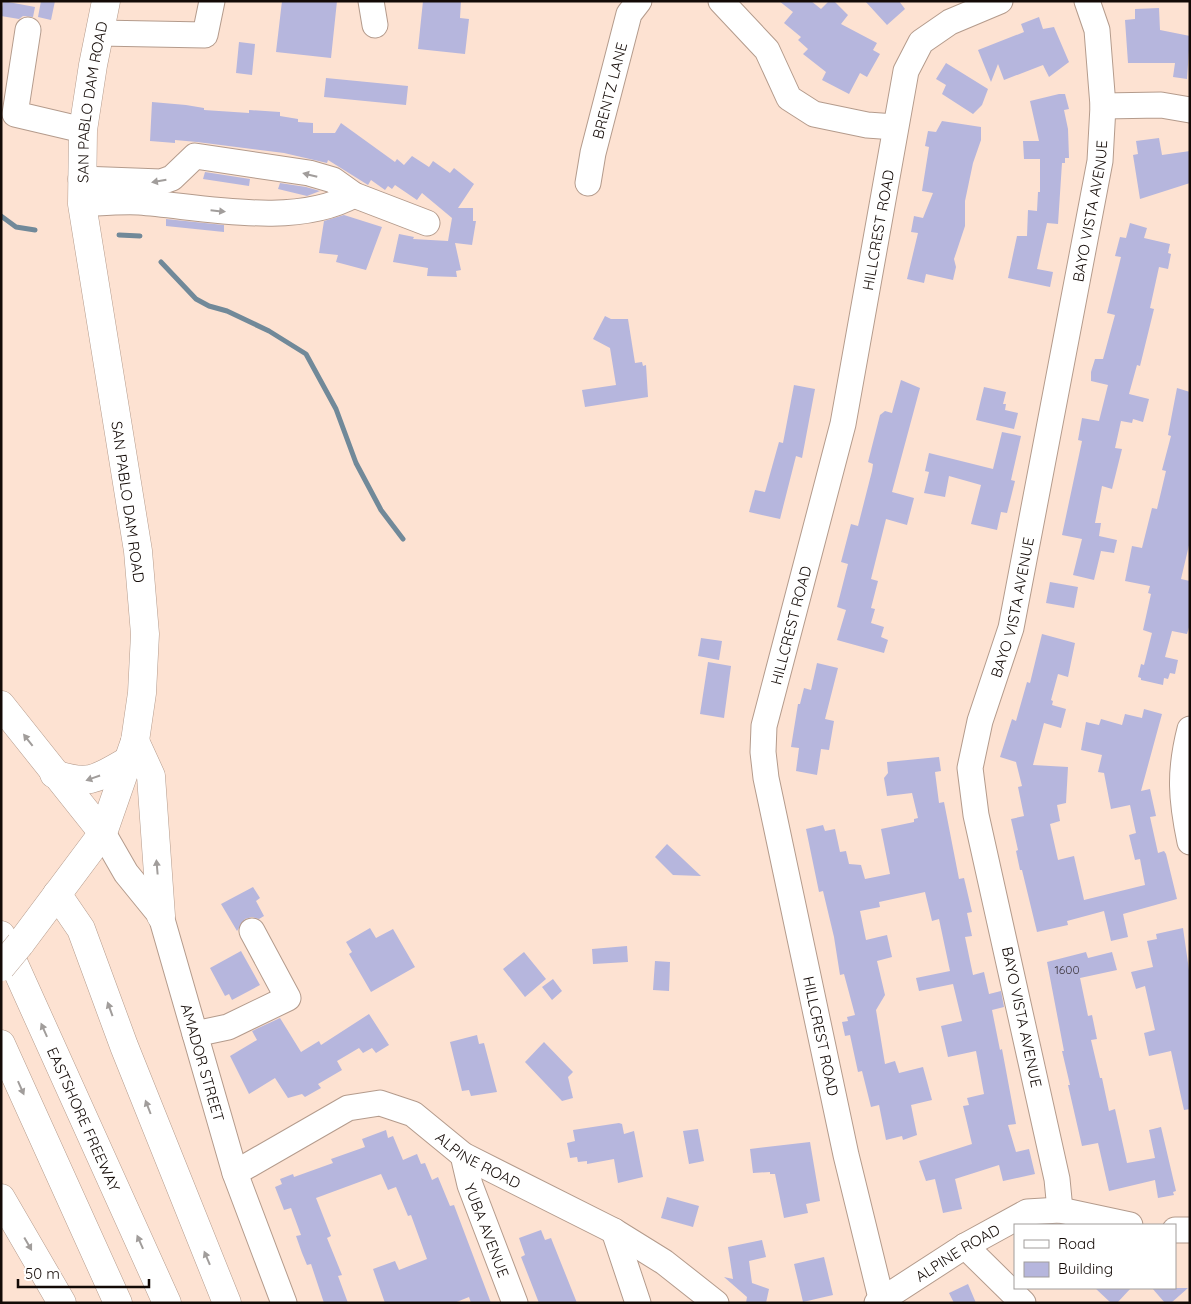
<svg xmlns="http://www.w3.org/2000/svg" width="1191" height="1304" font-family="Quicksand,sans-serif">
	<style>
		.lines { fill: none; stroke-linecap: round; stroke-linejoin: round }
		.stream { stroke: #718999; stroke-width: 5 }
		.building { fill: #b6b6dd }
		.minor-casing { stroke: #b49b8c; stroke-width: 27 }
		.major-casing { stroke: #b49b8c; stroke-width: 29 }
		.highway-casing { stroke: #b49b8c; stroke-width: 29 }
		.minor { stroke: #fff; stroke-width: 25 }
		.major { stroke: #fff; stroke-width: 28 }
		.highway { stroke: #fff; stroke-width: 28 }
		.major-bridge-casing { stroke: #b49b8c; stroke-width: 29; stroke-linecap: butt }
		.major-bridge { stroke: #fff; stroke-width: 28 }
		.oneway { fill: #a19d9b }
		.labels { text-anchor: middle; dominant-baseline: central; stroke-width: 4; stroke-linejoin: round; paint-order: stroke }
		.number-label { font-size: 12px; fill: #3c353c }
		.street-label { font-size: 15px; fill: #130a06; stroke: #fff }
	</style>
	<rect width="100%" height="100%" fill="#fde2d2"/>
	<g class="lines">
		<!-- stream -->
		<path class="stream" d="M1 216 16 227 35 230
			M119 235 140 236
			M161 262 196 299 209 306 227 311 269 331 306 354 336 409 356 463 381 510 403 539"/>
	</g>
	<!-- building -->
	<path class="building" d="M3 1 35 7 33 17 23 16 19 19 1 16Z
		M41 1H55L51 20 38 17Z
		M282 1H337L331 58 276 52Z
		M423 1H461L460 18 469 19 465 54 418 49Z
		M779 1H811L821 9 829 1H834L848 15 841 24 877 43 873 50 880 54 867 77 860 73 849 94 822 80 826 72 803 54 808 49 798 40 801 37 784 23 793 12Z
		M865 1H899L905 9 887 25Z
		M1159 8 1160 30 1190 36 1187 79 1173 77 1175 63H1128L1125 20 1135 19V9Z
		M1039 17 1043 29 1054 27 1069 62 1049 77 1043 65 1004 80 998 64 991 82 978 50 1024 32 1021 24Z
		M239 42 255 44 252 75 236 73Z
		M946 63 988 89 982 105 973 114 942 94 946 85 936 79Z
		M326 78 408 86 406 105 324 97Z
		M1059 94H1065L1069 109 1064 110 1068 129 1069 158H1065V163H1062L1058 224 1047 223 1037 269 1053 272 1050 287 1008 278 1017 236H1027L1028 210 1037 211 1038 192H1040V159H1024L1023 141H1039L1030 101Z
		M152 102 186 105 204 108V110L249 113V110L280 112V116L298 119V122L313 123V133H335L341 123 395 162 397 159 404 165 412 156 429 167 433 161 450 173 454 168 474 184 458 208H473V221H476L472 245 455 243 461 270 456 271 457 277 427 276 428 268 393 262 399 234 414 237 413 239 448 241 452 218 422 193 417 200 395 185 392 189 388 186 385 190 371 180 368 185 328 160 327 163 284 153 197 142 175 140V143L150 141Z
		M942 121 981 127V140L973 163 965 201V226L954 259 956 267 953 280 926 274 924 283 907 279 918 233 911 232 914 216 923 218 933 193 922 191 929 147 925 146 928 131 936 132Z
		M1159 138 1162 155 1190 151V183L1140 199 1133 155 1138 154 1136 141Z
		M205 172 250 179 249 186 203 179Z
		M280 183 306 187 320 191 307 196 278 189Z
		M344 215 382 227 366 270 336 262 338 255 319 253 324 221Z
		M166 219 224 225V232L166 226Z
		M1130 223 1147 228 1144 238 1170 244 1168 253 1171 254 1168 269 1159 267 1150 308 1154 309 1140 366 1137 365 1129 394 1149 399 1143 422 1133 419 1132 423 1121 421 1115 448 1122 449 1112 489 1102 486 1095 523H1101L1099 536 1117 540 1114 553 1101 551 1094 580 1073 575 1082 539 1062 535 1082 441 1078 440 1082 418 1099 421 1108 385 1091 381V372L1095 359H1103L1115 315 1107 313 1121 257 1115 256 1120 237 1126 238Z
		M605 316 611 319H628L635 363 642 362 643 366 646 365 648 397 585 407 582 390 616 385 610 348 593 339Z
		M901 380 920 388 892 492 914 498 907 525 886 519 871 579 878 581 871 608 875 609 871 623 884 627 881 637 888 640 884 653 837 640 846 610 837 607 848 564 841 562 851 524 858 526 872 471 873 464 868 462 880 415 885 411 892 413Z
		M794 385 815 389 802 458 796 456 780 519 749 512 755 490 765 492 779 442 783 443Z
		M984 387 1006 392 1003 404H1006L1005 410 1018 413 1014 429 976 420Z
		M1177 388 1190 392V541L1181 579 1190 581V624L1187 634 1172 631 1165 657 1178 660 1175 674 1170 673 1168 679 1164 678 1163 685 1141 680V678L1138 677 1141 664 1144 665 1152 633 1143 630 1151 594 1148 593 1150 586 1125 581 1132 546 1142 548 1152 508 1157 509 1166 471 1162 470 1171 436 1168 435Z
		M1002 432 1021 436 1011 480 1015 481 1007 513 1001 512 997 530 971 524 981 485 949 476 945 497 924 493 929 472 925 471 929 453 993 469Z
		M1050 582 1078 587 1074 608 1046 603Z
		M1042 634 1075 643 1068 677 1058 674 1051 700 1053 701 1052 705 1066 709 1061 728 1044 723 1033 765 1068 767 1066 803 1057 805 1060 821 1050 824 1058 860 1074 856 1084 900 1145 885 1140 859 1135 860 1129 835 1136 833 1130 805 1111 809 1104 773 1098 772 1102 755 1081 750 1086 722 1099 725 1101 719 1122 725 1125 714 1142 718 1144 709 1162 714 1141 791 1150 789 1156 816 1150 817 1158 853 1164 851 1166 854 1177 899 1123 914 1128 937 1111 941 1104 911 1067 921 1068 925 1037 932 1022 870H1020L1016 851 1018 850 1011 819 1024 816 1018 787 1022 786 1016 762 1000 757 1012 719 1016 721 1027 682 1030 683Z
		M701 638 722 641 719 660 698 656Z
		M708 662 731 666 724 718 700 714Z
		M817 663 838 668 825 719 834 721 829 750 821 749 817 775 796 771 799 748 791 747 798 704H800L804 688 811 690Z
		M939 757 941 771 935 772 939 803 944 802 959 879 964 878 972 912 967 913 972 936 965 937 973 975 984 972 989 994 1001 991 1004 1007 992 1010 1000 1050 1002 1049 1016 1124 1008 1125 1016 1152 1029 1149 1035 1174 1003 1181 999 1165 955 1179 962 1209 943 1213 935 1179 926 1181 919 1161 972 1144 963 1106 969 1105 967 1098 984 1094 976 1051 948 1057 941 1026 962 1021 953 984 919 991 916 978 950 971 939 919 932 921 925 892 879 902 880 907 860 911 866 940 887 935 892 957 877 961 885 995 876 1010 885 1064 895 1061 899 1073 923 1067 932 1100 911 1105 917 1135 903 1140 902 1136 886 1140 879 1105 871 1107 862 1071 858 1072 850 1035 845 1036 842 1022 848 1021 847 1017 855 1015 844 974 840 975 834 937 823 891 819 892 806 829 823 825 825 831 835 829 840 852 846 851 849 864 861 865 865 879 890 874 881 829 914 822V819L918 818 912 793 887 796 884 778 888 773 887 762Z
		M667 844 701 876 673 875 655 857Z
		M253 887 260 898 256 901 264 916 259 919 252 917 245 919 237 931 221 904Z
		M370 928 376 938 393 929 415 967 371 992 349 954 352 952 346 942Z
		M1183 928 1190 977V1109L1184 1110 1171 1051 1149 1056 1144 1033 1155 1030 1145 986 1136 989 1131 972 1153 967 1147 941 1157 939 1156 934Z
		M627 946 628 962 593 964 592 949Z
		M241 951 260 985 232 1000 229 994 225 996 210 968Z
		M524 952 546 979 525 997 503 969Z
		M1086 952 1088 958 1112 952 1117 970 1080 978 1088 1016 1092 1015 1097 1039 1091 1040 1100 1078H1102L1109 1111 1115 1109 1127 1163 1155 1158 1149 1130 1161 1127 1176 1191 1173 1192 1174 1195 1158 1198 1155 1180 1109 1191 1098 1143 1082 1146 1068 1085H1070L1062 1051H1064L1047 962Z
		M655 961 670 962 669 991 653 990Z
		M553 979 562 991 552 1000 542 987Z
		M369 1014 389 1045 376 1053 372 1048 363 1053 359 1048 337 1061 342 1070 318 1084 321 1088 305 1097 302 1094 288 1098 275 1078 249 1094 230 1056 257 1040 252 1031 280 1018 301 1052 319 1041 321 1045Z
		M477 1035 479 1044 484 1043 497 1092 471 1096 469 1090 462 1091 450 1042Z
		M544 1042 573 1072 568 1077 573 1098 562 1101 525 1062Z
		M619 1123 622 1124 624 1134 634 1131 643 1177 618 1183 614 1159 587 1164V1161L578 1162 577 1157 570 1158 567 1143 575 1141 573 1130Z
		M698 1129 704 1161 689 1164 683 1131Z
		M386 1130 388 1138 393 1136 403 1160 417 1154 421 1164 425 1163 432 1180 438 1177 450 1206 454 1205 491 1303H471L469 1297 454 1303H385L373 1269 395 1261 399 1270 427 1259 411 1215 408 1216 396 1187 388 1190 381 1174 316 1198 331 1236 327 1238 342 1275 338 1276 348 1303H324L311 1264 307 1265 302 1253 296 1236 301 1235 291 1208 284 1210 275 1187 282 1184 280 1179 293 1174 294 1177 333 1163 331 1159 365 1147 362 1139Z
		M810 1142 820 1201 806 1204 808 1213 784 1218 775 1174H770V1172L753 1173 750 1149Z
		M667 1197 699 1206 693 1227 661 1218Z
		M541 1230 545 1240 551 1238 577 1303H539L521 1257 525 1255 519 1238Z
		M762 1240 766 1257 749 1261 752 1283 769 1289 766 1303H746L747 1297 724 1277 733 1279 728 1247Z
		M824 1257 833 1295 803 1302 794 1264Z
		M968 1284 976 1303H954L949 1293Z
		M1095 1288H1131L1117 1303H1111Z
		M1152 1288H1188L1171 1303H1165Z"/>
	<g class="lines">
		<defs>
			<g id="minor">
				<path d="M371 1 375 25"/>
				<path d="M721 1 767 50 789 98 814 114 867 125 895 127"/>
				<path d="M28 30 15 114 83 130"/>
				<path d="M99 33 205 35 212 1"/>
				<path d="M1103 106 1161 105 1190 110"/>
				<path d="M81 179 161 182 172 178 195 156 309 173 333 180 354 195 427 223"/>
				<path id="s1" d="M588 183 593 153 629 14 639 1"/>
				<path d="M82 204C101 203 121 201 139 202 204 207 295 228 354 195"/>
				<path d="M1190 729C1179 772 1181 799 1190 842"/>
				<path id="s2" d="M103 833 126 873 161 916 235 1173 284 1303"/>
				<path d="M195 1034 228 1027 288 998 252 931"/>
				<path id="s3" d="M463 1155 470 1185 515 1303"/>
				<path id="s4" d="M235 1173 348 1108 380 1103 413 1114 463 1155 614 1231 664 1262 716 1303"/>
				<path id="s5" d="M1060 1210 1057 1179 976 815 970 768 980 721 1011 628 1100 161 1103 106 1097 30 1087 1"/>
				<path d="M1175 1230H1190"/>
				<path d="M614 1231 638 1303"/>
				<path d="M965 1246 1023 1303"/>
				<path id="s6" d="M881 1298 846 1155 766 778 763 752 764 726 843 424 906 71 921 42 950 22 1000 1"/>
				<path id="s7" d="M877 1303 965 1246 1027 1212 1060 1210 1130 1225"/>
			</g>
			<g id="major">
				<path d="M135 741 151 776 161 916"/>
				<path id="s8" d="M20 944 103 833 135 741 142 693 145 634 138 551 82 204 83 130 93 65 106 1"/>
			</g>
			<g id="highway">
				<path d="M1 705 103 833"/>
				<path d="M54 774C90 786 98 778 129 760"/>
				<path d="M57 894 81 929 124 1046 227 1303"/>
				<path id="s9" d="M1 935 167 1303"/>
				<path d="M1 1044 118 1303"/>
				<path d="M1 1198 62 1303"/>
			</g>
		</defs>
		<!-- minor casing -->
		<use href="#minor" class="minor-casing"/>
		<!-- major casing -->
		<use href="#major" class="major-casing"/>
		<!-- highway casing -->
		<use href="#highway" class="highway-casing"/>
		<!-- minor -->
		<use href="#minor" class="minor"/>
		<!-- major -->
		<use href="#major" class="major"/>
		<!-- highway -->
		<use href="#highway" class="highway"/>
		<defs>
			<path id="major-bridge" d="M1 967 20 944"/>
		</defs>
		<!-- major-bridge casing -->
		<use href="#major-bridge" class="major-bridge-casing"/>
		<!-- major-bridge -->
		<use href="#major-bridge" class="major-bridge"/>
	</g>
	<!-- one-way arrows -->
	<defs><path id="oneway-solid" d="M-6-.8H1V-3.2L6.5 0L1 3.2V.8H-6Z" transform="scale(1.25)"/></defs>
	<g class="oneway">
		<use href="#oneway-solid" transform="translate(310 175) rotate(-166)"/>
		<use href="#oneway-solid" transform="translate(159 181) rotate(170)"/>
		<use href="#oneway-solid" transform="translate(218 211) rotate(6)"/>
		<use href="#oneway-solid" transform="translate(28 740) rotate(-128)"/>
		<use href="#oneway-solid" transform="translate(93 778) rotate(161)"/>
		<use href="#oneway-solid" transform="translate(157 867) rotate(-95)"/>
		<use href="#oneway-solid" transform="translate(110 1009) rotate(-110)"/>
		<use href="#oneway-solid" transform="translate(44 1030) rotate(-114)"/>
		<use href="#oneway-solid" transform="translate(21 1088) rotate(66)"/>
		<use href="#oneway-solid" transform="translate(148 1107) rotate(-111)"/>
		<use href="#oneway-solid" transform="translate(140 1242) rotate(-114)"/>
		<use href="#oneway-solid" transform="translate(28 1244) rotate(60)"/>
		<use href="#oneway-solid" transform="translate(207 1258) rotate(-113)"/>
	</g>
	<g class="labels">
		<!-- number labels -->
		<g class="number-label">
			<text x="1067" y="969">1600</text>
		</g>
		<!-- street labels -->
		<g class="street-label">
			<text stroke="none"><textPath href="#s1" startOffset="95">BRENTZ LANE</textPath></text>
			<text stroke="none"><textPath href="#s8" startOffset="881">SAN PABLO DAM ROAD</textPath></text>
			<text stroke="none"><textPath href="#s5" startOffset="1022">BAYO VISTA AVENUE</textPath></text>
			<text stroke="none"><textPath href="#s6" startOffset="1094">HILLCREST ROAD</textPath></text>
			<text transform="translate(128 502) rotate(82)">SAN PABLO DAM ROAD</text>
			<text stroke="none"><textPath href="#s5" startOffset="618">BAYO VISTA AVENUE</textPath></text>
			<text stroke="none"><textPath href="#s6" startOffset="689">HILLCREST ROAD</textPath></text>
			<text transform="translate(1022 1017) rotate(78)">BAYO VISTA AVENUE</text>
			<text transform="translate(821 1036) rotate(78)">HILLCREST ROAD</text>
			<text stroke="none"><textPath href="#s2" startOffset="254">AMADOR STREET</textPath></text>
			<text stroke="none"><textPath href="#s9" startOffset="202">EASTSHORE FREEWAY</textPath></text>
			<text stroke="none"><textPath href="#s4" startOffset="278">ALPINE ROAD</textPath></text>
			<text stroke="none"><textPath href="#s3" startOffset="79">YUBA AVENUE</textPath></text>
			<text stroke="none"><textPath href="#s7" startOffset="95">ALPINE ROAD</textPath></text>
		</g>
	</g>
	<!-- border -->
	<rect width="1191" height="1304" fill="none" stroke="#130a06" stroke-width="5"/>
	<!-- legend -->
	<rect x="1014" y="1224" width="162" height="65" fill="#ffffff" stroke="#a19d9b"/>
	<rect x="1024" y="1240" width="25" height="8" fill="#ffffff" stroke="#a19d9b"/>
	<text x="1058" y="1249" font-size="15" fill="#130a06">Road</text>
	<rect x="1024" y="1262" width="25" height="15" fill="#b6b6dd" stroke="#a19d9b"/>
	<text x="1058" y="1274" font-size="15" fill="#130a06">Building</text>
	<!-- scale -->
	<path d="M18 1279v8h131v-8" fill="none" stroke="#130a06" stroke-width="2.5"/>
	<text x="25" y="1279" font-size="15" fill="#130a06" stroke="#ffffff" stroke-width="4" paint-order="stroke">50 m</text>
</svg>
